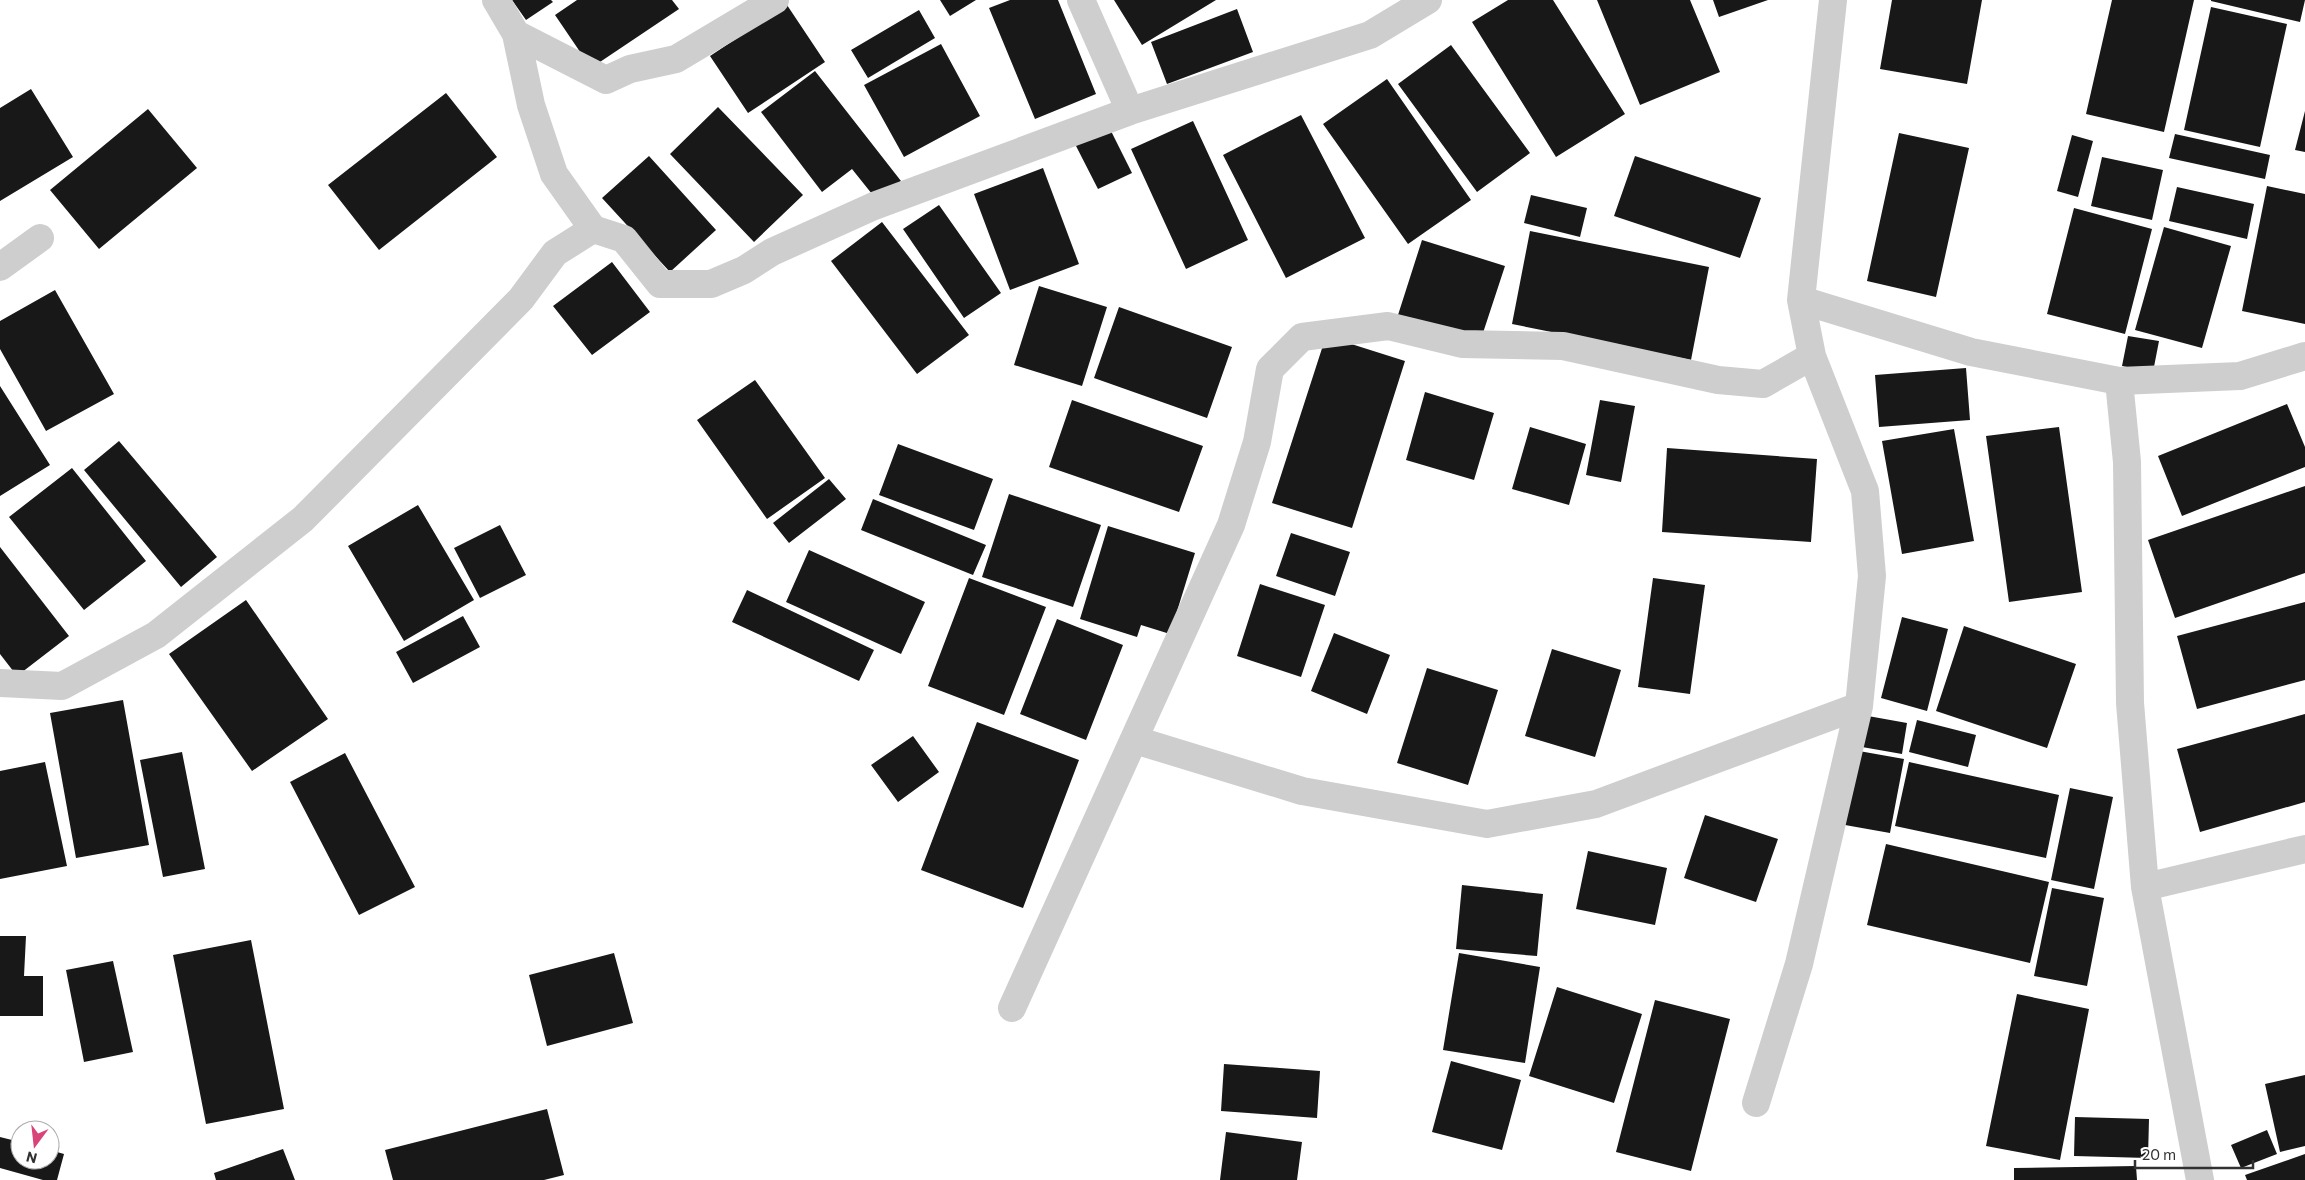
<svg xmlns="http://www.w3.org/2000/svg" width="2305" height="1180" font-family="Commissioner,sans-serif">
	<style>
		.building { fill: #181818 }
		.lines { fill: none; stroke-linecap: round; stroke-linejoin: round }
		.minor { stroke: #cecece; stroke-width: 28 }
	</style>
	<rect width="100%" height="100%" fill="#fff"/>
	<!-- building -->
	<path class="building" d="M512 0H551L553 2 526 20Z
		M577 0H672L679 9 591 68 555 15Z
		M940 0H976L950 16Z
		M1010 0H1058L1096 94 1035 119 989 8Z
		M1114 0H1216L1142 45Z
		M1508 0H1553L1625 114 1556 157 1472 22Z
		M1597 0H1690L1720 72 1640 105Z
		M1713 0H1768L1719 17Z
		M1892 0H1982L1967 84 1880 69Z
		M2112 0H2194L2164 132 2086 114Z
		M2305 0 2300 22 2211 1V0Z
		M787 5 825 62 748 113 710 56Z
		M2211 7 2287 24 2260 147 2184 130Z
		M1237 9 1253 52 1167 84 1151 42Z
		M919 10 935 38 868 78 851 50Z
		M941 44 980 116 904 157 864 85Z
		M1451 45 1530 153 1477 192 1398 84Z
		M815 71 901 181 876 199 852 169 822 192 761 112Z
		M1387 79 1471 200 1408 244 1323 124Z
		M31 89 73 157 0 201V108Z
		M446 93 497 157 379 250 328 185Z
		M718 107 803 195 754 242 670 154Z
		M148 109 197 168 99 249 50 190Z
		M2305 111V152L2295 150Z
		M1301 115 1365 238 1286 278 1223 155Z
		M1193 121 1248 240 1186 269 1131 149Z
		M1109 127 1132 173 1098 189 1075 144Z
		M1899 133 1969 148 1936 297 1867 281Z
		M2175 134 2270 155 2265 179 2169 158Z
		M2072 135 2093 141 2078 197 2057 191Z
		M649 156 716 230 670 272 602 198Z
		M1635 156 1761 198 1740 258 1614 216Z
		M2102 157 2163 170 2152 220 2091 206Z
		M1043 168 1079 264 1010 290 974 194Z
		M2267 186 2305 194V324L2242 311Z
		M2177 187 2254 204 2247 239 2169 221Z
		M1531 195 1587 208 1580 237 1524 223Z
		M939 205 1001 293 964 318 903 229Z
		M2074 208 2152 229 2125 334 2047 314Z
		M882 222 969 335 917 374 831 261Z
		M2164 227 2231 246 2202 348 2135 330Z
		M1530 231 1709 267 1691 360 1512 324Z
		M1422 240 1505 266 1480 342 1398 315Z
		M612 262 650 312 592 355 553 306Z
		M1039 286 1107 307 1082 386 1014 365Z
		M55 290 114 394 46 431 0 349V321Z
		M1119 307 1232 347 1207 418 1094 378Z
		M1326 336 1405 361 1352 528 1272 503Z
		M2128 336 2159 341 2153 372 2122 366Z
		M1966 368 1970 420 1879 427 1875 375Z
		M755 380 825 478 767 519 697 420Z
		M0 386 50 465 0 496Z
		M1425 392 1494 413 1474 480 1406 460Z
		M1072 400 1203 446 1179 512 1049 467Z
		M1600 400 1635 406 1621 482 1586 475Z
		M2287 404 2305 447V467L2182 516 2158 456Z
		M1530 427 1586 444 1569 505 1512 489Z
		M2059 427 2082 592 2009 602 1986 436Z
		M1954 429 1974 541 1902 554 1882 441Z
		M119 441 217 557 181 587 84 470Z
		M898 444 993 479 974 530 879 495Z
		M1667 448 1817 459 1811 542 1662 532Z
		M72 468 146 561 84 610 9 517Z
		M829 479 846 499 789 543 773 523Z
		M2305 486V573L2175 618 2148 540Z
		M1009 494 1101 525 1073 607 982 577Z
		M873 499 986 545 973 575 861 530Z
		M418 505 474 600 404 641 348 546Z
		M500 525 526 575 480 598 454 548Z
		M1108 526 1195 553 1170 634 1141 625 1137 637 1080 619Z
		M1291 533 1350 552 1335 596 1276 576Z
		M0 547 69 636 17 676 0 654Z
		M809 550 925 602 901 654 786 602Z
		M969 578 1046 607 1004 715 928 686Z
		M1653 578 1705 585 1690 694 1638 687Z
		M1260 584 1325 605 1301 677 1237 656Z
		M747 590 874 650 859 681 732 622Z
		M246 600 328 719 252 771 169 654Z
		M2305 602V680L2197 709 2177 636Z
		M463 616 480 647 413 683 396 652Z
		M1902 617 1948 629 1927 711 1881 698Z
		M1057 619 1123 645 1086 740 1020 714Z
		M1964 626 2076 664 2047 748 1936 711Z
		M1334 633 1390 655 1367 714 1311 691Z
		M1552 649 1621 670 1595 757 1525 736Z
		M1427 668 1498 690 1468 785 1397 763Z
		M123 700 149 845 76 858 50 713Z
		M2305 714V802L2200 832 2177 749Z
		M1868 716 1907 723 1902 754 1862 747Z
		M1917 720 1976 735 1968 767 1909 752Z
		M977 722 1079 760 1023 908 921 870Z
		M913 736 939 772 898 802 871 765Z
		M1859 751 1904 759 1890 833 1845 825Z
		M182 752 205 869 163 877 140 760Z
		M345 753 415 887 359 915 290 782Z
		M45 762 67 866 0 879V771Z
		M1909 762 2059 795 2046 858 1895 826Z
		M2070 788 2113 797 2094 889 2051 880Z
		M1705 815 1778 839 1756 902 1684 878Z
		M1886 844 2049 882 2030 963 1867 925Z
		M1588 851 1667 868 1655 925 1576 909Z
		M1462 885 1543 894 1537 956 1456 949Z
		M2052 888 2104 898 2087 986 2034 976Z
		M0 936H26L24 976H43V1016H0Z
		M251 940 284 1109 206 1124 173 955Z
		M614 953 633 1023 547 1046 529 975Z
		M1459 953 1540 967 1525 1063 1443 1050Z
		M113 961 133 1052 84 1062 66 970Z
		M1557 987 1642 1014 1614 1103 1529 1076Z
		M2017 994 2089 1009 2060 1160 1986 1146Z
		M1655 1000 1730 1019 1691 1171 1616 1152Z
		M1451 1061 1521 1080 1502 1150 1432 1132Z
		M1224 1064 1320 1071 1317 1118 1221 1111Z
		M2305 1075V1146L2280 1152 2265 1084Z
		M547 1109 564 1175 544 1180H393L385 1150Z
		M2075 1117 2149 1119 2148 1158 2074 1156Z
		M2267 1130 2277 1154 2241 1168 2231 1145Z
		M1226 1132 1302 1142 1297 1180H1220Z
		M0 1137 20 1142V1160H50V1150L64 1154 57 1180H43L0 1168Z
		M283 1149 295 1180H216L214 1173Z
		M2305 1154V1180H2247L2245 1175Z
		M2136 1166 2137 1180H2014V1168Z"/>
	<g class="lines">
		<!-- minor -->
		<path class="minor" d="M496 0 516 34 531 105 554 174 593 229 624 239 660 284H711L744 270 772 252 874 206 1130 111 1370 35 1428 0
			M1081 0 1130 111
			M516 34 606 80 630 69 676 59 775 0
			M0 267 40 238
			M1801 300 1971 352 2119 381 2240 376 2305 356
			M2119 381 2127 462 2130 703 2145 887 2200 1180
			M0 683 62 686 156 635 303 519 521 299 555 253 593 229
			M1135 740 1302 791 1487 824 1596 804 1859 706
			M2145 887 2305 849
			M1012 1008 1231 525 1257 442 1270 369 1302 337 1388 326 1462 344 1563 346 1718 380 1763 384 1812 356
			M1756 1103 1799 964 1859 706 1872 576 1865 491 1812 356 1801 300 1833 0"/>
	</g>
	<!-- north arrow -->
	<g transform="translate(35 1145) rotate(195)"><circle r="24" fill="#ffffff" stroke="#adadad"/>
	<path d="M0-4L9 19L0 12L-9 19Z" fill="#d84378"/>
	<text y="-8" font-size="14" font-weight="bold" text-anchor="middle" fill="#313131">N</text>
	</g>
	<!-- scale -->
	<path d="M2135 1160v8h118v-8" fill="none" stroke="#313131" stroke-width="2.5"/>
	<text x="2142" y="1160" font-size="15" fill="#313131" stroke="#ffffff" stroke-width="4" paint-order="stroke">20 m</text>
</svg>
